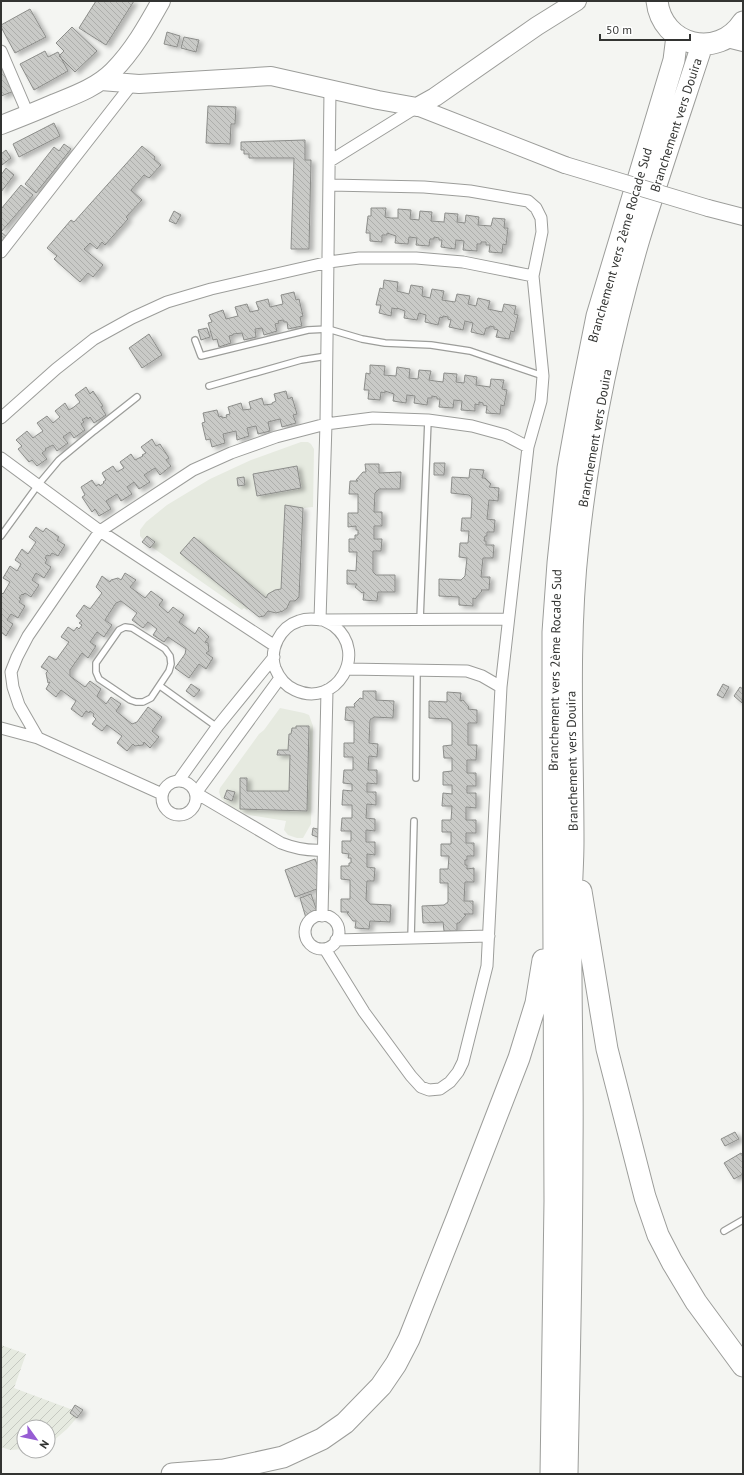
<svg xmlns="http://www.w3.org/2000/svg" width="744" height="1475" font-family="'PT Sans',sans-serif">
	<style>
		.built { fill: #e6eae0 }
		.industrial { fill: url(#industrial-furrows) }
		.building { fill: url(#building-back-hatch); stroke: #8c8d8a; filter: url(#shadow) }
		.lines { fill: none; stroke-linecap: round; stroke-linejoin: round }
		.lane-casing { stroke: #9c9d9a; stroke-width: 8 }
		.street-casing { stroke: #9c9d9a; stroke-width: 13 }
		.secondary-casing { stroke: #9c9d9a; stroke-width: 18 }
		.primary-casing { stroke: #9c9d9a; stroke-width: 20 }
		.highway-casing { stroke: #9c9d9a; stroke-width: 23 }
		.lane { stroke: #fff; stroke-width: 5.5 }
		.street { stroke: #fff; stroke-width: 11 }
		.secondary { stroke: #fff; stroke-width: 16 }
		.primary { stroke: #fff; stroke-width: 18 }
		.highway { stroke: #fff; stroke-width: 21 }
		.secondary-bridge-casing { stroke: #9c9d9a; stroke-width: 18; stroke-linecap: butt }
		.secondary-bridge { stroke: #fff; stroke-width: 16 }
		.labels { text-anchor: middle; dominant-baseline: central; stroke-width: 3; stroke-linejoin: round; paint-order: stroke }
		.street-label { font-size: 13px; fill: #333432; stroke: #fff }
	</style>
	<defs>
		<pattern id="industrial-furrows" width="10" height="10" patternUnits="userSpaceOnUse"><rect width="10" height="10" fill="#e6eae0"/><path d="M-1 1l2-2M0 10L10 0M9 11l2-2" fill="none" stroke="#c6c9c1"/></pattern>
		<pattern id="building-back-hatch" width="6" height="6" patternUnits="userSpaceOnUse"><rect width="6" height="6" fill="#c9cac7"/><path d="M-1 5l2 2M0 0l6 6M5-1l2 2" fill="none" stroke="#adaeab"/></pattern>
		<filter id="shadow"><feDropShadow dx="4" dy="2.5" stdDeviation="2" flood-color="#0004"/></filter>
	</defs>
	<rect width="100%" height="100%" fill="#f4f5f2"/>
	<!-- built -->
	<path class="built" d="M301 442H308L311 444 314 449 313 507 303 508 299 597 295 601H290L287 608 283 611 276 613 268 611 261 617 249 608 247 610 244 608 242 610 146 543 140 536V530L146 522 167 505 210 479 251 460Z
		M280 708 304 713 309 715 313 726 311 824 303 838H297L288 835 284 830 286 821 249 815 244 813 227 804 221 798 219 792 220 788 259 734 264 730Z"/>
	<!-- industrial -->
	<path class="industrial" d="M1 1345 26 1354 14 1388 81 1413 67 1429 53 1441 48 1444V1427H24V1449L10 1450 1 1447Z"/>
	<!-- building -->
	<path class="building" d="M96 1H134L106 45 79 28Z
		M30 9 46 37 15 53 1 27V25Z
		M72 27 97 51 75 72 59 56 64 51 56 43Z
		M167 32 180 36 177 47 164 44Z
		M184 37 199 40 196 52 181 48Z
		M45 51 48 57 58 52 68 71 34 90 20 64Z
		M1 61 17 90 1 96Z
		M208 106 236 107 235 124H231L230 144 206 143Z
		M54 123 60 136 19 157 13 144Z
		M305 140V160H311L309 249H291L294 158H249V154H244V150H241V142Z
		M64 144 71 149 36 193 25 184 54 147 59 151Z
		M142 146 155 157 154 159 161 165 149 178 144 175 131 190 142 200 126 217 128 219 105 245 102 242 97 249 90 243 84 249 103 265 93 277 88 273 80 282 54 259 57 256 47 248 71 220 74 222Z
		M6 150 11 158 2 165 1 154Z
		M6 168 14 175 1 192V175Z
		M21 185 33 195 1 232 8 238 4 243 1 240V209Z
		M371 208H386L385 217 391 218H398V209L411 210 410 219 419 220 420 211 432 212 431 221 444 222 445 213 458 214 457 222 465 223 466 215 479 217 478 225 491 226 493 218 505 219 504 228H508L506 245 503 244 502 253 489 252 490 245H486V242H481V244H477V251L463 250 464 241 456 240 455 249 441 247 442 240H439V238L434 237V239H430L429 246 416 245 417 238 409 237 408 244 395 243 396 236 387 233V235H382V242L370 241V233H366L368 216H371Z
		M174 211 181 215 176 224 169 221Z
		M384 280 398 282 397 291 409 294 411 285 423 287 422 296 430 298 432 289 444 291 442 300 455 302 457 294 470 296 468 304 476 306 478 298 490 301 488 309 502 312 504 304 516 306 514 314 518 315 514 332 511 331 509 339 496 337 498 330 494 329V327L490 326 489 328H486L484 335 471 332 473 323 465 321 463 330 449 327 451 320 448 319V317L443 316V318L440 317 438 325 425 322 426 315 419 313 417 320 404 318 405 311 397 308V309L392 308 391 316 379 313 381 305H376L380 288 383 289Z
		M294 292 296 300 299 299 303 316 300 317 302 326 288 329 287 322H284L283 320 278 321 279 323 275 324 277 331 264 335 262 328 255 329 256 337 244 340 242 333 233 334V335L229 336 231 343 219 347 217 339 213 340 208 323 212 322 209 315 223 310 226 319 238 316 235 307 247 304 250 312 259 310 256 302 268 299 270 307 283 304 281 295Z
		M207 328 210 337 201 340 198 330Z
		M149 334 162 355 142 368 129 348Z
		M370 365 385 366 384 375 396 376 397 367 410 369 409 378 418 379 419 370 431 371 429 380 435 381 443 382 444 373 457 374 456 382 464 383 465 375 477 377 476 385 490 387 491 379 504 380 502 389 507 390 504 406 501 405 500 414 486 413 487 406 483 405V403L479 402V405L475 404V411L461 410 462 401 454 400 453 408 439 407 440 399H437V397L432 396V398H428L427 405 414 403 415 396 407 395 406 403 393 401 394 394 385 391V393L381 392 380 400 368 399 369 390H364L366 373 370 374Z
		M86 387 90 394 93 391 103 406 101 407 106 415 94 423 90 417 88 419 87 417 82 420 84 422 81 424 85 430 74 438 70 432 63 437 68 443 57 451 53 445 45 449 46 450 42 453 47 459 37 466 32 460 29 462 18 449 22 446 16 440 27 431 33 438 37 435 43 431 37 423 47 416 53 423 60 417 55 411 65 403 69 410 74 407 80 402 75 395Z
		M286 391 288 399 292 397 297 414 293 415 296 423 282 427 280 419 268 422 270 431 258 434 256 426 247 428 249 436 237 440 236 431 223 434 225 443 212 447 210 439 206 440 202 423 205 422 203 413 217 410 219 417 222 416V418L227 417 226 415 230 414 228 407 241 403 243 410 251 409 249 402 262 398 264 405 272 404V403L276 401 274 394Z
		M152 439 156 446 160 444 169 458 166 460 171 466 160 475 155 468 144 475 150 482 139 489 134 482 127 487 132 494 121 501 117 494 106 501 111 509 99 516 95 509 92 512 82 497 85 495 81 487 92 480 96 486 99 484 100 486 104 483 103 482 106 480 102 473 113 466 117 472 124 468 120 462 131 454 135 460 143 456 142 455 146 453 141 447Z
		M434 463H445L444 475H434Z
		M365 464H379V473L401 472 400 489H379L375 493 374 512H382V526H374V539H382L381 551H373V572L376 575H395V592H378L377 601 363 600 364 592 362 593 355 587 357 584H347V570L356 571 357 552H349V539H355V535H358V530H356V526L348 527V513H358V494H349L350 481H358L356 480 363 472H366Z
		M297 466 301 488 257 496 253 474Z
		M470 469 484 470 482 478H485L491 484 489 487 499 488 498 501 489 500 487 519 495 520 494 532H487V536H485L484 541H486V545H494L493 558H483L481 577H490L489 590H481L482 591 475 599 473 598V606L459 605V597L439 596V579L461 580 465 576 467 558 459 557 460 543H468L469 531H461L462 518H471L472 498 469 495 451 493 452 477 469 478Z
		M244 477 245 485 238 486 237 478Z
		M285 505 303 508 299 597 295 601H290L287 608 283 611 276 613 268 611 264 616 259 617 180 553 194 537 266 598 268 594 275 590 281 589Z
		M36 527 43 532 46 528 59 537 57 540 65 545 58 556 52 553 50 556 47 555 45 558 47 560 45 563 51 567 44 578 36 573 32 580 39 585 31 597 25 593 23 595 22 594 19 598 21 599 19 602 25 606 18 618 11 614 7 620 13 624 6 636 1 632V592L3 594 10 582 3 578 10 566 17 571 21 564 15 560 22 549 28 554 36 542 29 537Z
		M147 536 155 542 150 548 142 542Z
		M125 573 136 580 130 587 145 598 151 591 163 600 159 605 168 613 173 607 184 615 179 622 195 634 199 627 209 637 205 642 208 643 209 651 206 653 213 658 206 669 199 664 189 678 175 668 185 654 186 649 168 637 164 642 153 635 157 629 148 622 143 628 132 620 137 613 121 601 116 603 105 620 112 625 104 637 97 632 90 642 96 646 88 658 82 653 70 670V676L85 687 90 681 101 689 97 696 106 704 111 697 121 704 116 711 132 724 137 722 148 707 162 717 152 731 159 737 150 748 144 742 143 745 135 746 133 744 127 751 117 743 122 736 107 725 102 731 92 724 96 719 93 716 94 714 90 711 89 713 86 711 82 717 71 709 76 701 61 690 56 697 46 689 50 682 48 683 46 673 48 671 41 667 49 656 56 660 69 642 61 637 68 627 74 631 77 627 79 629 82 625 79 623 82 621 76 616 84 605 90 609 102 593 96 587 102 576 110 582 111 580 118 578 121 580Z
		M191 684 200 690 194 697 186 691Z
		M723 684 729 687 723 698 717 695Z
		M740 687 743 689 742 703 734 696Z
		M363 691H376V700L394 701 393 718 374 717 370 720 369 743 378 744 377 757 369 756 368 770H377V784L367 783V792H376V805L367 804 366 818 375 819V831L366 830V842H375V855L367 854V867L375 868 374 881H367L366 900 370 904 391 905 390 922 370 921 369 929 355 928 356 921H353L347 913 349 912H341V899H350V880L341 879V866H349V863H351V858H348L349 854 342 853V841H351V831H341L342 818H352V805H342L343 790 352 791V784L343 783 344 770H353V757H344V743H354V721L345 720 346 707H355L354 704 360 698 363 699Z
		M447 692 461 693 460 701 463 700 469 707 468 709 477 710V723H468V745H477L476 760H467V773H476V786H467V793H476V808L466 807V820H476V833H466V843H474V856H467V860H465V865H467V869L474 868V882H465L464 901H473V914H464L466 915 459 923H457V931H444L443 922 423 923 422 906 444 905 448 902V883H440V869H448L449 856H441V844H451V832H442V820H451L452 806H442L443 793 452 794V785H443V772L452 771V758H444L443 746 452 745V722L448 719 429 718V701L447 702Z
		M296 726H309L307 811 240 809V778H247V791H289L290 755H277L278 750H288L289 734H291L292 728H296Z
		M227 790 235 792 232 801 224 798Z
		M313 828 322 830 320 838 312 835Z
		M315 859 325 886 295 897 285 870Z
		M311 894 318 914 306 918 300 898Z
		M735 1132 739 1139 725 1146 721 1139Z
		M741 1153 743 1156V1174L734 1179 724 1163Z
		M75 1405 83 1410 77 1418 70 1413Z"/>
	<g class="lines">
		<defs>
			<path id="lane" d="M195 340 201 356 308 330 328 329 362 339 385 343 431 345 470 351 543 376
				M209 386 301 360 327 356
				M1 536 38 485 59 460 94 431 137 397
				M420 620 428 420
				M125 627 132 628 165 649 170 656 171 664 169 671 151 698 143 702H136L130 700 99 679 96 672V663L119 630Z
				M160 686 217 727
				M416 778 417 671
				M411 938 414 821
				M724 1231 743 1220"/>
			<path id="street" d="M1 51 28 114
				M330 161 417 107
				M1 252 132 84
				M1 418 56 369 94 339 132 318 167 302 211 289 329 262 359 258H416L463 262 533 276
				M1 458 100 531 275 646
				M320 620 326 424 330 90
				M323 620C327 622 331 624 334 626 369 653 336 709 295 690 286 686 279 678 275 668 269 649 280 627 299 621 307 618 315 619 323 620L508 619
				M347 669 467 671 482 676 501 687
				M280 678 196 793 281 843C296 849 308 851 323 850
				M1 728 38 738 162 794
				M38 738 19 705 13 687 11 672 17 657 28 636 100 531 193 470 231 453 276 437 326 424 373 418 428 420 472 426 505 435 528 447
				M179 780 217 727 274 657
				M162 798a17 17 0 1 1 34 0a17 17 0 1 1-34 0Z
				M305 932a17 17 0 1 1 34 0a17 17 0 1 1-34 0Z
				M322 916 327 690
				M336 940 489 936
				M325 949 364 1012 411 1076 421 1087 429 1090 440 1089 450 1082 458 1072 463 1062 487 966 501 687 528 447 541 401 543 376 533 276 542 232 541 218 536 208 528 201 470 191 424 187 330 185"/>
			<path id="secondary" d="M727 39 743 43
				M417 107 565 165
				M708 208 743 217"/>
			<path id="primary" d="M101 81 139 84 271 76 378 100 417 107 435 97 537 26 577 1
				M1 125C19 118 37 111 55 103 75 95 97 87 113 71 133 51 147 26 161 1"/>
			<path id="highway" d="M657 1C662 46 718 60 743 22
				M581 891 607 1049 645 1197 658 1235 672 1262 696 1302 743 1366
				M172 1474 224 1470 283 1457 322 1439 345 1423 381 1386 396 1364 409 1339 457 1218 519 1058 536 1003 543 960
				M551 1474 555 1201 553 705V632L558 563 568 468 581 396 597 316 674 60 677 36
				M567 1474C569 1365 572 1256 572 1147 573 1067 570 987 571 907 571 886 573 864 573 842 573 743 567 643 578 544 589 441 610 338 639 239 659 174 681 109 702 45"/>
		</defs>
		<!-- lane casing -->
		<use href="#lane" class="lane-casing"/>
		<!-- street casing -->
		<use href="#street" class="street-casing"/>
		<!-- secondary casing -->
		<use href="#secondary" class="secondary-casing"/>
		<!-- primary casing -->
		<use href="#primary" class="primary-casing"/>
		<!-- highway casing -->
		<use href="#highway" class="highway-casing"/>
		<!-- lane -->
		<use href="#lane" class="lane"/>
		<!-- street -->
		<use href="#street" class="street"/>
		<!-- secondary -->
		<use href="#secondary" class="secondary"/>
		<!-- primary -->
		<use href="#primary" class="primary"/>
		<!-- highway -->
		<use href="#highway" class="highway"/>
		<defs>
			<path id="secondary-bridge" d="M565 165 708 208"/>
		</defs>
		<!-- secondary-bridge casing -->
		<use href="#secondary-bridge" class="secondary-bridge-casing"/>
		<!-- secondary-bridge -->
		<use href="#secondary-bridge" class="secondary-bridge"/>
	</g>
	<g class="labels">
		<!-- street labels -->
		<g class="street-label">
			<text transform="translate(676 125) rotate(-72)">Branchement vers Douira</text>
			<text transform="translate(620 245) rotate(-74)">Branchement vers 2ème Rocade Sud</text>
			<text transform="translate(595 438) rotate(-80)">Branchement vers Douira</text>
			<text transform="translate(555 670) rotate(-89)">Branchement vers 2ème Rocade Sud</text>
			<text transform="translate(572 761) rotate(-91)">Branchement vers Douira</text>
		</g>
	</g>
	<!-- border -->
	<rect width="744" height="1475" fill="none" stroke="#333432" stroke-width="4"/>
	<!-- north arrow -->
	<g transform="translate(36 1439) rotate(123)"><circle r="19" fill="#ffffff" stroke="#adaead"/>
	<path d="M0-3L7 15L0 10L-7 15Z" fill="#975dd4"/>
	<text y="-6" font-size="11" font-weight="bold" text-anchor="middle" fill="#333432">N</text>
	</g>
	<!-- scale -->
	<path d="M600 34v6h90v-6" fill="none" stroke="#333432" stroke-width="2"/>
	<text x="606" y="34" font-size="12" fill="#333432" stroke="#ffffff" stroke-width="3" paint-order="stroke">50 m</text>
</svg>
